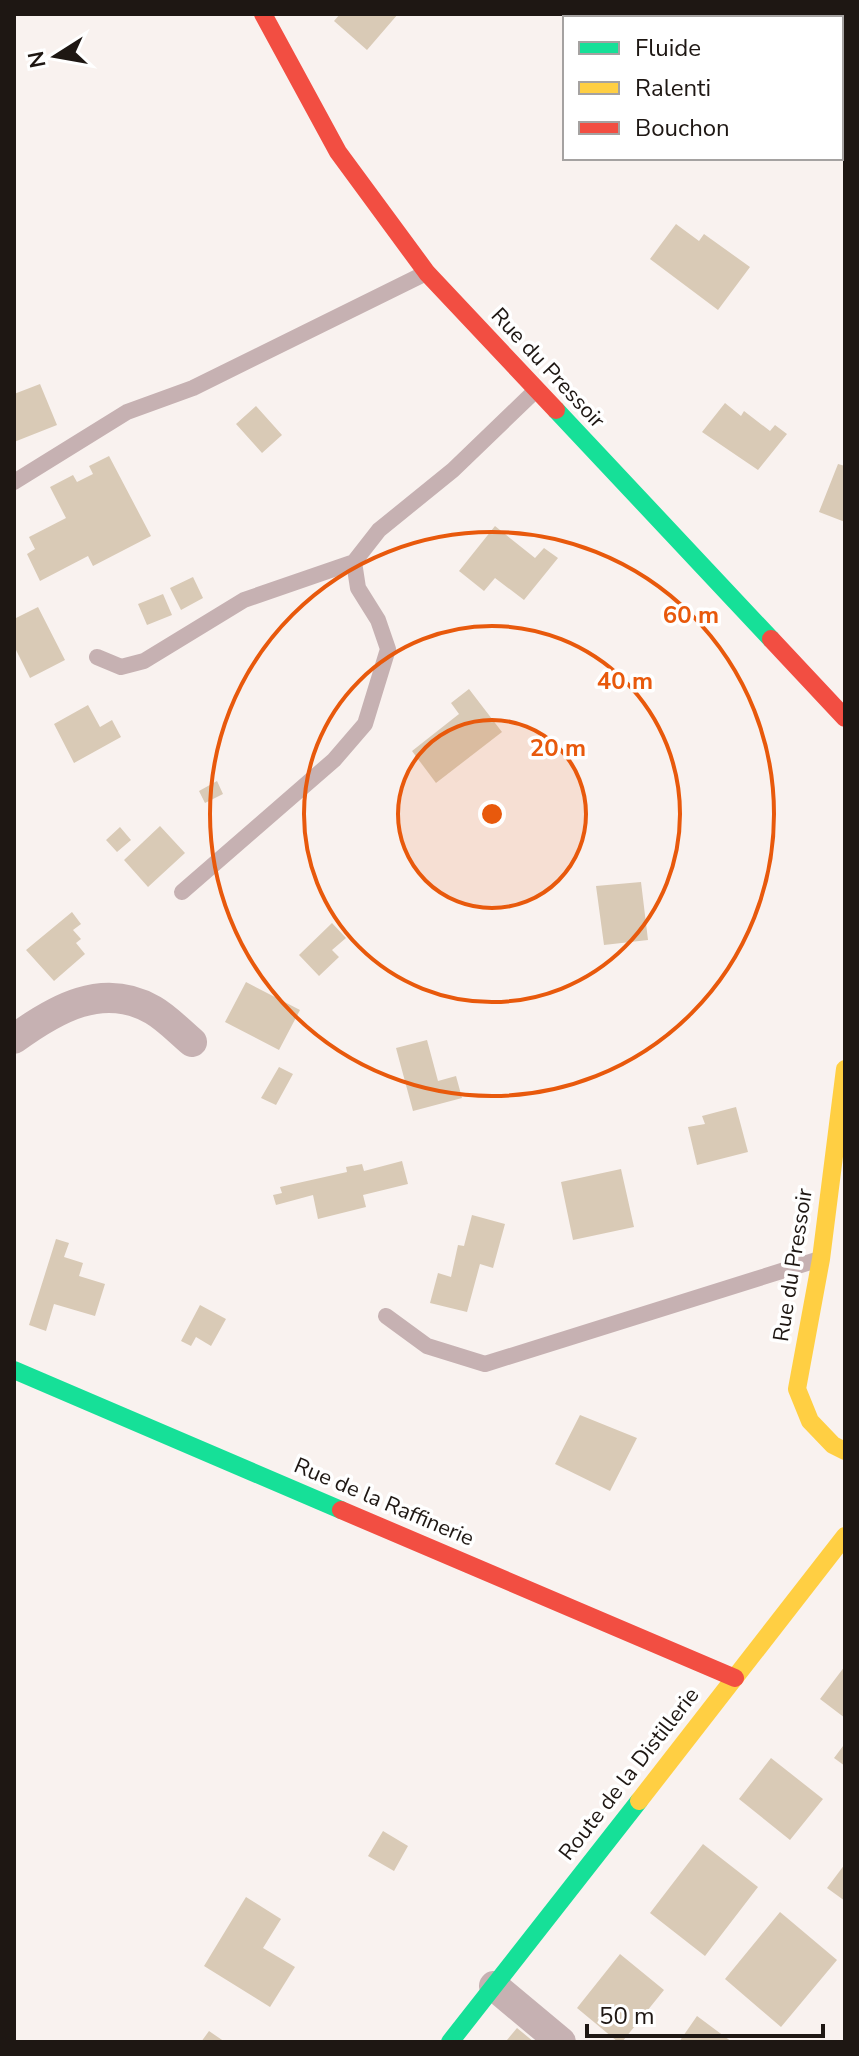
<svg xmlns="http://www.w3.org/2000/svg" width="859" height="2056" font-family="'Nunito Sans',sans-serif">
	<style>
		.building { fill: #d9cab6 }
		.lines { fill: none; stroke-linecap: round; stroke-linejoin: round }
		.lane { stroke: #c6b1b2; stroke-width: 16 }
		.street { stroke: #c6b1b2; stroke-width: 30 }
		.fast { stroke: #16e098; stroke-width: 18 }
		.slow { stroke: #ffcf43; stroke-width: 18 }
		.jam { stroke: #f24e42; stroke-width: 18 }
		.ring { fill: none; stroke: #e8590c; stroke-width: 4 }
		.labels { text-anchor: middle; dominant-baseline: central; stroke-width: 7; stroke-linejoin: round; paint-order: stroke }
		.street-label { font-size: 22px; fill: #1e1713; stroke: #fff }
		.centre { fill: #e8590c; stroke: #fff; stroke-width: 4 }
		.ring-label { font-size: 24px; text-anchor: middle; font-weight: bold; fill: #e8590c; stroke: #fff; stroke-width: 7; stroke-linejoin: round; paint-order: stroke }
	</style>
	<rect width="100%" height="100%" fill="#f9f2ef"/>
	<!-- building -->
	<path class="building" d="M340 14H398L367 50 334 21Z
		M676 224 699 241 704 234 750 267 718 310 650 259Z
		M40 384 57 425 14 442V394Z
		M725 403 741 416 744 411 770 431 775 425 787 434 758 470 702 432Z
		M256 406 282 435 262 453 236 424Z
		M109 456 151 536 93 566 88 556 40 581 27 554 35 549 29 537 66 518 50 487 73 475 77 482 93 474 89 466Z
		M838 464 845 466V522L819 512Z
		M495 526 535 558 544 548 558 558 524 600 495 578 484 591 459 571Z
		M193 577 203 598 181 610 170 588Z
		M163 594 172 615 147 625 138 604Z
		M38 607 65 660 30 678 14 646V619Z
		M469 689 502 732 436 783 412 751 459 714 451 703Z
		M88 705 100 727 112 720 121 737 74 763 54 724Z
		M217 781 223 794 205 803 199 791Z
		M160 826 185 853 148 887 124 860Z
		M120 827 131 840 117 852 106 840Z
		M641 882 648 940 604 945 596 886Z
		M72 912 81 924 73 930 81 939 76 943 85 954 54 981 26 950Z
		M332 923 346 938 332 950 339 957 319 976 299 955Z
		M246 982 300 1010 279 1050 225 1022Z
		M427 1040 438 1081 456 1076 462 1098 413 1111 396 1048Z
		M279 1067 293 1074 276 1105 261 1098Z
		M736 1107 748 1152 697 1165 688 1127 705 1124 702 1116Z
		M402 1161 408 1184 363 1195 366 1207 318 1219 313 1195 276 1205 273 1195 282 1193 280 1187 347 1172 346 1167 362 1164 364 1171Z
		M621 1169 634 1227 573 1240 561 1182Z
		M472 1215 505 1224 493 1268 480 1264 467 1312 430 1303 438 1273 451 1277 458 1245 464 1246Z
		M56 1239 69 1243 64 1257 83 1263 79 1276 105 1284 95 1316 54 1304 46 1331 29 1325Z
		M200 1305 226 1319 211 1346 196 1337 191 1346 181 1341Z
		M580 1415 637 1438 610 1491 555 1464Z
		M845 1666V1718L820 1699Z
		M843 1746 845 1747V1766L834 1758Z
		M771 1758 823 1799 790 1840 739 1799Z
		M383 1831 408 1846 394 1871 368 1856Z
		M703 1844 758 1887 705 1956 650 1913Z
		M845 1864V1901L827 1888Z
		M246 1897 281 1919 263 1948 295 1967 270 2007 204 1966Z
		M780 1912 837 1960 781 2027 725 1979Z
		M620 1954 664 1990 622 2042H618L577 2008Z
		M697 2016 732 2042H679Z
		M517 2028 534 2042 507 2040Z
		M209 2031 225 2042H201Z"/>
	<g class="lines">
		<!-- lane -->
		<path class="lane" d="M14 482 127 412 193 388 426 273
			M97 657 121 667 144 661 244 600 354 562
			M182 892 334 760 365 724 388 649 378 620 358 588 354 562 379 530 453 470 535 391
			M386 1316 427 1346 485 1364 820 1259"/>
		<!-- street -->
		<path class="street" d="M14 1039C55 1009 103 981 153 1010 167 1018 180 1032 192 1042
			M494 1986 561 2042"/>
		<!-- fast -->
		<path class="fast" d="M556 410 771 639
			M14 1370 341 1510
			M450 2042 639 1801"/>
		<!-- slow -->
		<path class="slow" d="M845 1069 821 1259 797 1389 810 1421 833 1445 845 1451
			M639 1801 845 1536"/>
		<!-- jam -->
		<path class="jam" d="M263 14 338 152 427 273 556 410
			M771 639 845 718
			M341 1510 735 1678"/>
	</g>
	<!-- distance rings -->
	<circle cx="492" cy="814" r="94" fill="#e8590c" fill-opacity=".12"/>
	<g class="ring">
		<circle cx="492" cy="814" r="94"/>
		<circle cx="492" cy="814" r="188"/>
		<circle cx="492" cy="814" r="282"/>
	</g>
	<g class="labels">
		<!-- street labels -->
		<g class="street-label">
			<text transform="translate(548 368) rotate(47)">Rue du Pressoir</text>
			<text transform="translate(793 1265) rotate(-81)">Rue du Pressoir</text>
			<text transform="translate(384 1502) rotate(23)">Rue de la Raffinerie</text>
			<text transform="translate(629 1774) rotate(-52)">Route de la Distillerie</text>
		</g>
	</g>
	<circle cx="492" cy="814" r="12" class="centre"/>
	<g class="ring-label">
		<text x="691" y="623">60 m</text>
		<text x="625" y="689">40 m</text>
		<text x="558" y="756">20 m</text>
	</g>
	<!-- border -->
	<rect width="859" height="2056" fill="none" stroke="#1e1713" stroke-width="32"/>
	<!-- legend -->
	<rect x="563" y="16" width="280" height="144" fill="#ffffff" stroke="#a5a2a1" stroke-width="2"/>
	<rect x="579" y="42" width="40" height="12" fill="#16e098" stroke="#a5a2a1" stroke-width="2"/>
	<text x="635" y="56" font-size="24" fill="#1e1713">Fluide</text>
	<rect x="579" y="82" width="40" height="12" fill="#ffcf43" stroke="#a5a2a1" stroke-width="2"/>
	<text x="635" y="96" font-size="24" fill="#1e1713">Ralenti</text>
	<rect x="579" y="122" width="40" height="12" fill="#f24e42" stroke="#a5a2a1" stroke-width="2"/>
	<text x="635" y="136" font-size="24" fill="#1e1713">Bouchon</text>
	<!-- north arrow -->
	<g transform="translate(56 56) rotate(259)" stroke="#ffffff" stroke-width="6" paint-order="stroke">
	<path d="M0-6L14 30L0 20L-14 30Z" fill="#1e1713"/>
	<text y="-12" font-size="22" font-weight="bold" text-anchor="middle" fill="#1e1713">N</text>
	</g>
	<!-- scale -->
	<path d="M587 2024v12h236v-12" fill="none" stroke="#1e1713" stroke-width="4"/>
	<text x="599" y="2024" font-size="24" fill="#1e1713" stroke="#ffffff" stroke-width="6" paint-order="stroke">50 m</text>
</svg>
